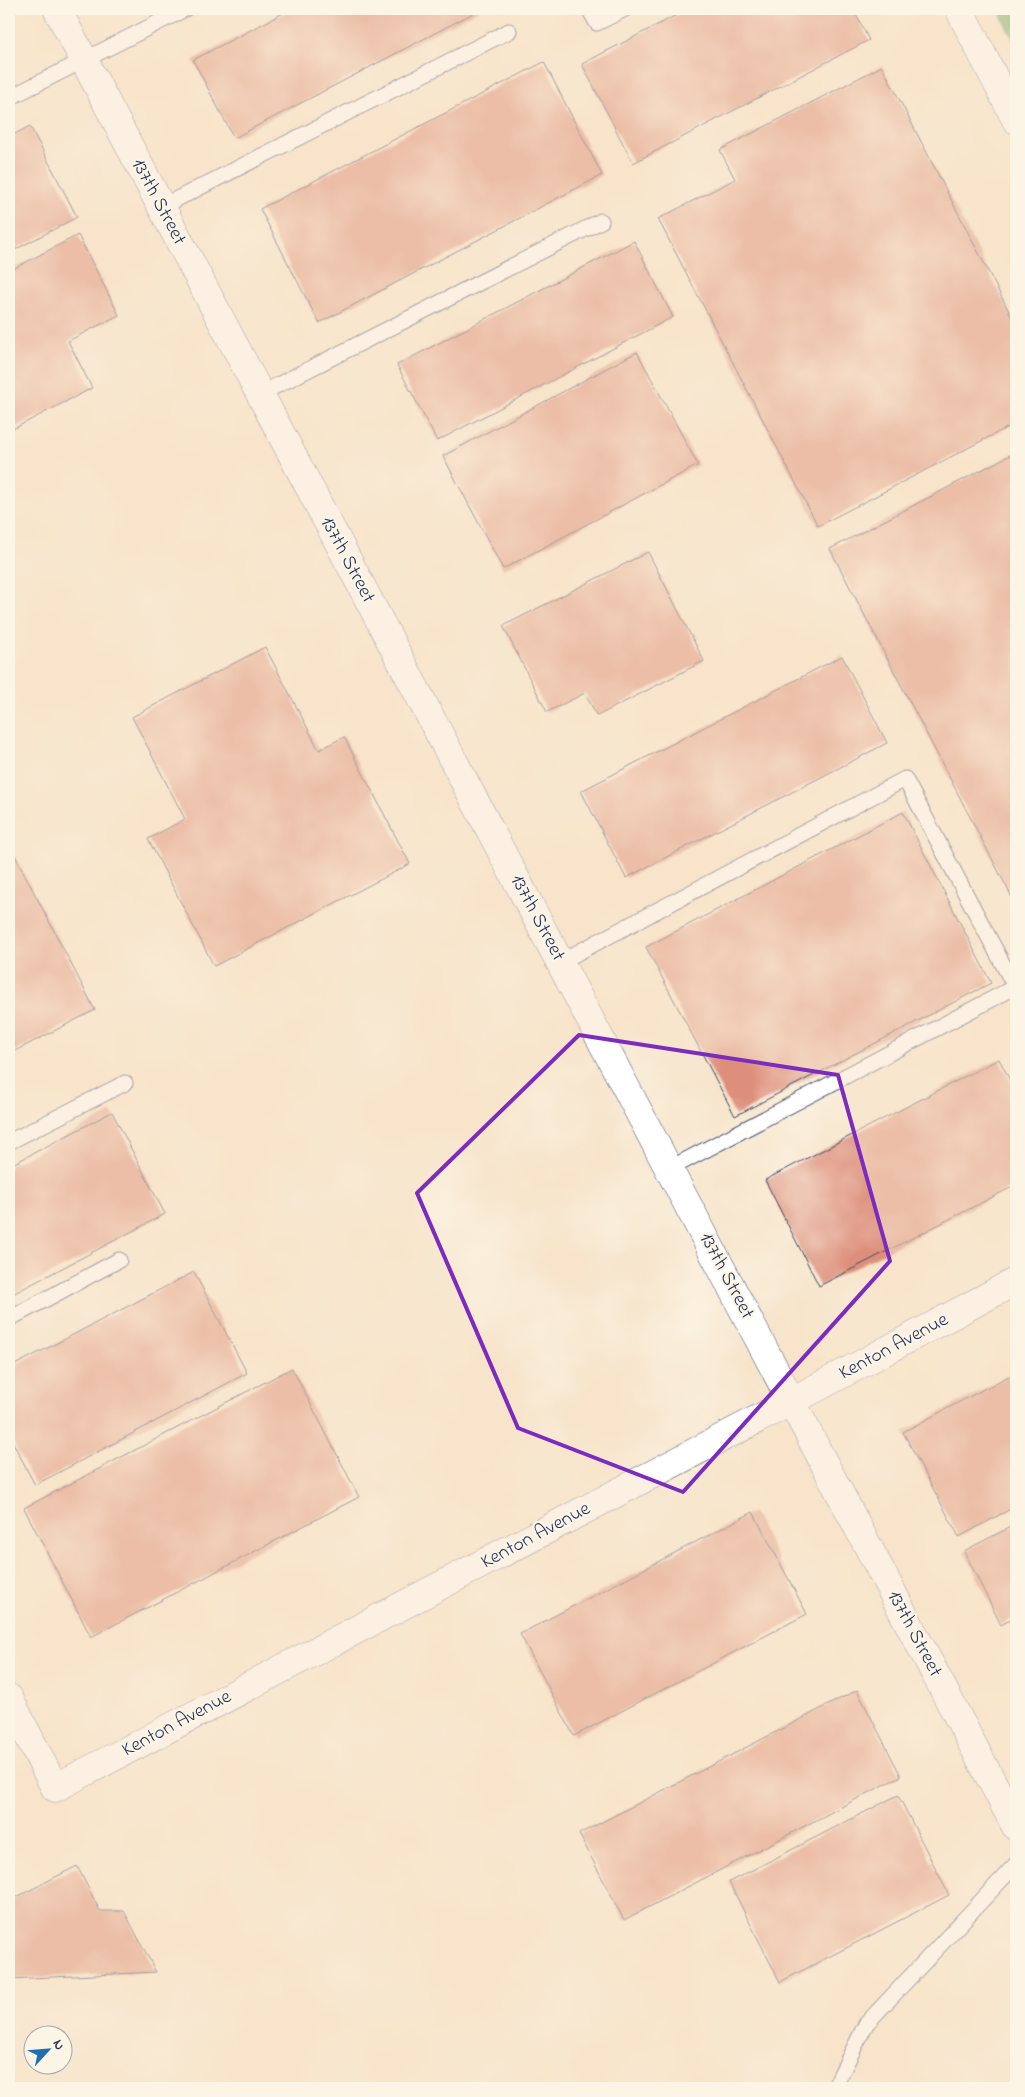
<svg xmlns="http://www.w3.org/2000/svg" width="1025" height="2097" font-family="'Indie Flower',sans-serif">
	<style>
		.forest { fill: #78b271; stroke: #4a7068 }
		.building { fill: #dd8f7c }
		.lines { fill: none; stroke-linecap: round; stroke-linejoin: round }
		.lane-casing { stroke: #3c4a6e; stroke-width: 17 }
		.street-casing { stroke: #3c4a6e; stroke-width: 29 }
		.lane { stroke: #fff; stroke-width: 15 }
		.street { stroke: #fff; stroke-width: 28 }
		.marked { fill: none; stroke: #7b2cbf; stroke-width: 4; stroke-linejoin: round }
		.labels { text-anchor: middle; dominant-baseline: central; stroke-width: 4.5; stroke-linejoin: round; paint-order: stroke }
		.street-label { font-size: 20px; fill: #1b2f5e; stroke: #fcf5e5 }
	</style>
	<rect width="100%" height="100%" fill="#fcf5e5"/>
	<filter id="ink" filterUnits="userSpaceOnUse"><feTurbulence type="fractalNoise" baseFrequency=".02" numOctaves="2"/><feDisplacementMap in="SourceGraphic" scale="10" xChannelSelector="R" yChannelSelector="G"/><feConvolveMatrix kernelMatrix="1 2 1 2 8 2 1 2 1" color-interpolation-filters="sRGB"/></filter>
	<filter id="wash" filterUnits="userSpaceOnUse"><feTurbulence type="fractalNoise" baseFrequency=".0096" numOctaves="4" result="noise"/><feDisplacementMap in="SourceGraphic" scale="20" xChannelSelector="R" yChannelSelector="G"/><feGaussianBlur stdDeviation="1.12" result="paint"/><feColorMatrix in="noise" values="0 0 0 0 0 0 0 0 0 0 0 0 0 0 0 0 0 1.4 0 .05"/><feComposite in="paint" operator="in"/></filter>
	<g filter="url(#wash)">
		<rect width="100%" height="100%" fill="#f7e4cb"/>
		<!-- forest -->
		<path class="forest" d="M998 9H1016V45Z"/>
		<g id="blocks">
			<!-- building -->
			<path class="building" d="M291 9H481L234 138 193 60Z
				M688 9H853L869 40 633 163 582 64Z
				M544 62 602 175 319 323 260 209Z
				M882 66 1016 325V423L818 526 658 219 735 179 720 150Z
				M30 126 77 217 9 253V137Z
				M78 235 119 315 68 341 92 388 9 431V271Z
				M634 241 673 317 437 441 397 365Z
				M637 352 698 465 503 569 443 456Z
				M1016 452V905L830 549Z
				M648 552 704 661 597 716 585 693 547 712 503 626Z
				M265 647 319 750 344 737 410 864 214 966 148 839 185 819 132 717Z
				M842 656 887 743 626 878 581 791Z
				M903 812 991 983 735 1116 646 947Z
				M9 844 95 1010 9 1054Z
				M999 1059 1016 1092V1185L819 1286 765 1180Z
				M112 1112 165 1214 9 1296V1166Z
				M194 1272 247 1373 35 1485 9 1435V1368Z
				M292 1368 359 1497 91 1637 24 1508Z
				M1016 1372V1506L959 1537 903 1432Z
				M753 1512 807 1614 574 1736 520 1634Z
				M1016 1524V1617L1001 1625 964 1551Z
				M857 1690 901 1776 624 1920 579 1834Z
				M898 1795 949 1895 780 1982 729 1882Z
				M77 1866 100 1911H124L156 1972 9 1979V1901Z"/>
		</g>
	</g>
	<g filter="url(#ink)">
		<use href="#blocks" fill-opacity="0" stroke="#3c4a6e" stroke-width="1"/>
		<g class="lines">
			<defs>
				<path id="lane" d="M589 9 597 23 625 9
					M9 98 185 9
					M161 207 509 31
					M260 394 601 221
					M560 962 905 779 1015 987 669 1169
					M9 1142 125 1083
					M9 1319 119 1260
					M834 2088 866 2024 1016 1864"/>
				<path id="street" d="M57 9 1016 1827
					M959 9 1016 120
					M9 1698 55 1788 792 1401 1016 1281"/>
			</defs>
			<!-- lane casing -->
			<use href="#lane" class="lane-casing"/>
			<!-- street casing -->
			<use href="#street" class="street-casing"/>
			<!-- lane -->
			<use href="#lane" class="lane"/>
			<!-- street -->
			<use href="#street" class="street"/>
		</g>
	</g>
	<!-- marked area -->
	<path d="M0 0H1025V2097H0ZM579 1035 838 1075 890 1261 683 1492 518 1428 417 1193Z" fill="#f7e4cb" fill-opacity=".55" fill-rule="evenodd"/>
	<path class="marked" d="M579 1035 838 1075 890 1261 683 1492 518 1428 417 1193Z"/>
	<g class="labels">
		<!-- street labels -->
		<g class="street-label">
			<text transform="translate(158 202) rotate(62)">137th Street</text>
			<text transform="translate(347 560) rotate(62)">137th Street</text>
			<text transform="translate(537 918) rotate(62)">137th Street</text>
			<text transform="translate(726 1276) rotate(62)">137th Street</text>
			<text transform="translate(894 1347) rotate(-28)">Kenton Avenue</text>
			<text transform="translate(536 1536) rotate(-28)">Kenton Avenue</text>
			<text transform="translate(914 1634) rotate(62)">137th Street</text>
			<text transform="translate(177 1724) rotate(-28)">Kenton Avenue</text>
		</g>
	</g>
	<!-- margin -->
	<rect width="1025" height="2097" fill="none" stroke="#fcf5e5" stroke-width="30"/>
	<!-- north arrow -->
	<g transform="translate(48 2050) rotate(64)"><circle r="24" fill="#fcf5e5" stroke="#a2a6af"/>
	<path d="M0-4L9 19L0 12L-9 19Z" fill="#1f6fb2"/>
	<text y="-8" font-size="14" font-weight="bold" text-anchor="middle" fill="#1b2f5e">N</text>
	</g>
</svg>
